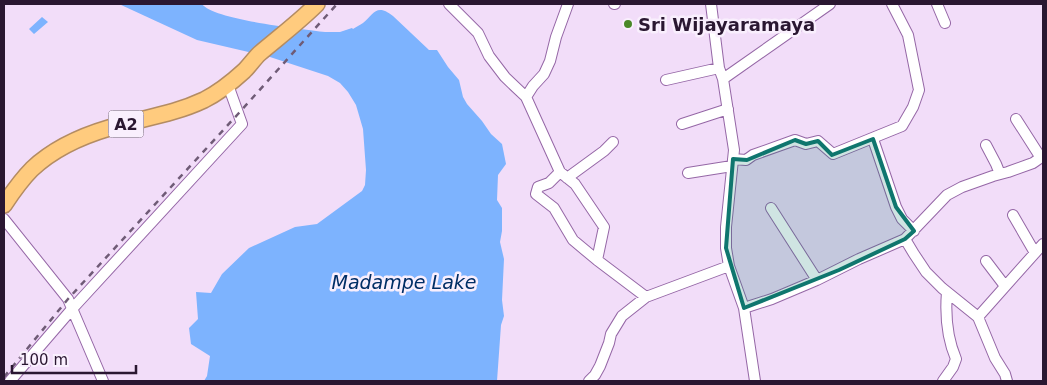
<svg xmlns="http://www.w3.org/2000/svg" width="1047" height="385" font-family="'DejaVu Sans',sans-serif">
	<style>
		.water { fill: #7db3fe }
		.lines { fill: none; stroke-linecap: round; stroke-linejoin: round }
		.minor-casing { stroke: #9567a6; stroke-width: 12 }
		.highway-casing { stroke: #b48c63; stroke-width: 18 }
		.minor { stroke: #fff; stroke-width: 10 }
		.highway { stroke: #ffcb7e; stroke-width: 15 }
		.rail { stroke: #6f5b76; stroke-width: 2.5; stroke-dasharray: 6 6; stroke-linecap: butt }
		.marked { fill: #0f766e; fill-opacity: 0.2; stroke: #0f766e; stroke-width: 4; stroke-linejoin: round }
		.poi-dot { fill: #4a8828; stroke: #f9effd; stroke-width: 2 }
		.labels { text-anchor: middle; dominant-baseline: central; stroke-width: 5; stroke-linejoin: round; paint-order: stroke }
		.shield { fill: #f9effd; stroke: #68586e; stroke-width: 1 }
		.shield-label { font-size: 16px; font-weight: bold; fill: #2a1731 }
		.poi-label { font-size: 18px; font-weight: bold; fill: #2a1731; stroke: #f9effd; text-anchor: start }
		.water-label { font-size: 19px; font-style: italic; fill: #002e66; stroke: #f9effd }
	</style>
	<rect width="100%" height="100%" fill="#f2ddf9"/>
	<!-- water -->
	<path class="water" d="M119 4H202C214 20 302 29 325 32H340L352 28 353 29C356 27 360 25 363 23 374 14 376 3 393 16L429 50H437L448 67 459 80 463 97 467 104 482 121 491 134 502 144 506 164 498 175 497 200 502 208V231L500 242 504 259 502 300 504 316 501 325 497 381H204L207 376 210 356 191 344 189 328 198 319 196 292 211 293 222 274 249 248 295 227 317 224 362 191 365 185 366 170 363 129 356 105 348 92 340 83 328 76 270 57 197 40Z
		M42 17 48 22 34 34 29 29Z"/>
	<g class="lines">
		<defs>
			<path id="minor" d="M449 4 478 33 489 56 505 77 526 97 560 172 575 184 604 227 597 260
				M614 4H615
				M711 4 719 68 723 79 734 150 726 227V248L729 266 744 308 755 381
				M937 4 945 23
				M723 79 830 4
				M666 80 719 68
				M526 97 533 86 544 74 550 61 556 37 568 4
				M1016 119 1041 158
				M682 124 728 109
				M873 139 896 207 902 219 914 231
				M986 145 996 164 1000 174
				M733 159 746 160 753 155 795 140 806 144 818 141 833 154 902 126 913 107 919 90 908 35 892 4
				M560 172 549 183 538 187 536 194 554 208 573 240 597 260 646 297
				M688 173 732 166
				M567 178 604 151 613 142
				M771 208 817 280
				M1013 215 1035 253
				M4 219 68 299 103 381
				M905 239 914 254 926 272 942 288 978 317 995 358 1005 374 1007 381
				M986 261 1005 286
				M744 308 772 299 817 280 859 259 905 239 947 195 962 187 993 176 1008 172 1033 163 1043 156
				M978 317 1043 244
				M10 381 72 309 242 124 228 85
				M589 381 595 375 600 366 609 343 611 334 622 316 646 297 729 266
				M943 381 953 367 956 359C947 338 945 316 947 292"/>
			<path id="highway" d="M4 205C12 193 21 180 32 169 52 150 82 136 109 128 142 118 172 115 204 100 218 93 232 82 244 71 249 66 254 59 259 54 279 37 299 22 317 4"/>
		</defs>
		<!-- minor casing -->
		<use href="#minor" class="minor-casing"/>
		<!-- highway casing -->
		<use href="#highway" class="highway-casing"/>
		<!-- minor -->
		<use href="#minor" class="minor"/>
		<!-- highway -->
		<use href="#highway" class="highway"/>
		<!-- rail -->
		<path class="rail" d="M4 377 68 299 238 114 337 4"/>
	</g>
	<!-- marked area -->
	<path class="marked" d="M873 139 896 207 914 231 905 239 839 270 744 308 726 248 733 159 747 160 795 140 806 144 818 141 832 155Z"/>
	<!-- markers -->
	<circle class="poi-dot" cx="628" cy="24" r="5"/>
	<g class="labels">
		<!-- shield labels -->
		<rect class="shield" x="108.5" y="110.5" width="35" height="27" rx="4"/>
		<g class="shield-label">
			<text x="126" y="124">A2</text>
		</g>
		<!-- poi labels -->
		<g class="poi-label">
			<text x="638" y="24">Sri Wijayaramaya</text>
		</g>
		<!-- water labels -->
		<g class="water-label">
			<text x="404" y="282">Madampe Lake</text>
		</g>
	</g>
	<!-- border -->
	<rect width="1047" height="385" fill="none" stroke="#2a1731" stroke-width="10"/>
	<!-- scale -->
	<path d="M12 365v8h124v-8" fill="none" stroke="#2a1731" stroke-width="2.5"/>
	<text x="20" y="365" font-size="15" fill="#2a1731" stroke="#f9effd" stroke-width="4" paint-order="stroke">100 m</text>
</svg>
